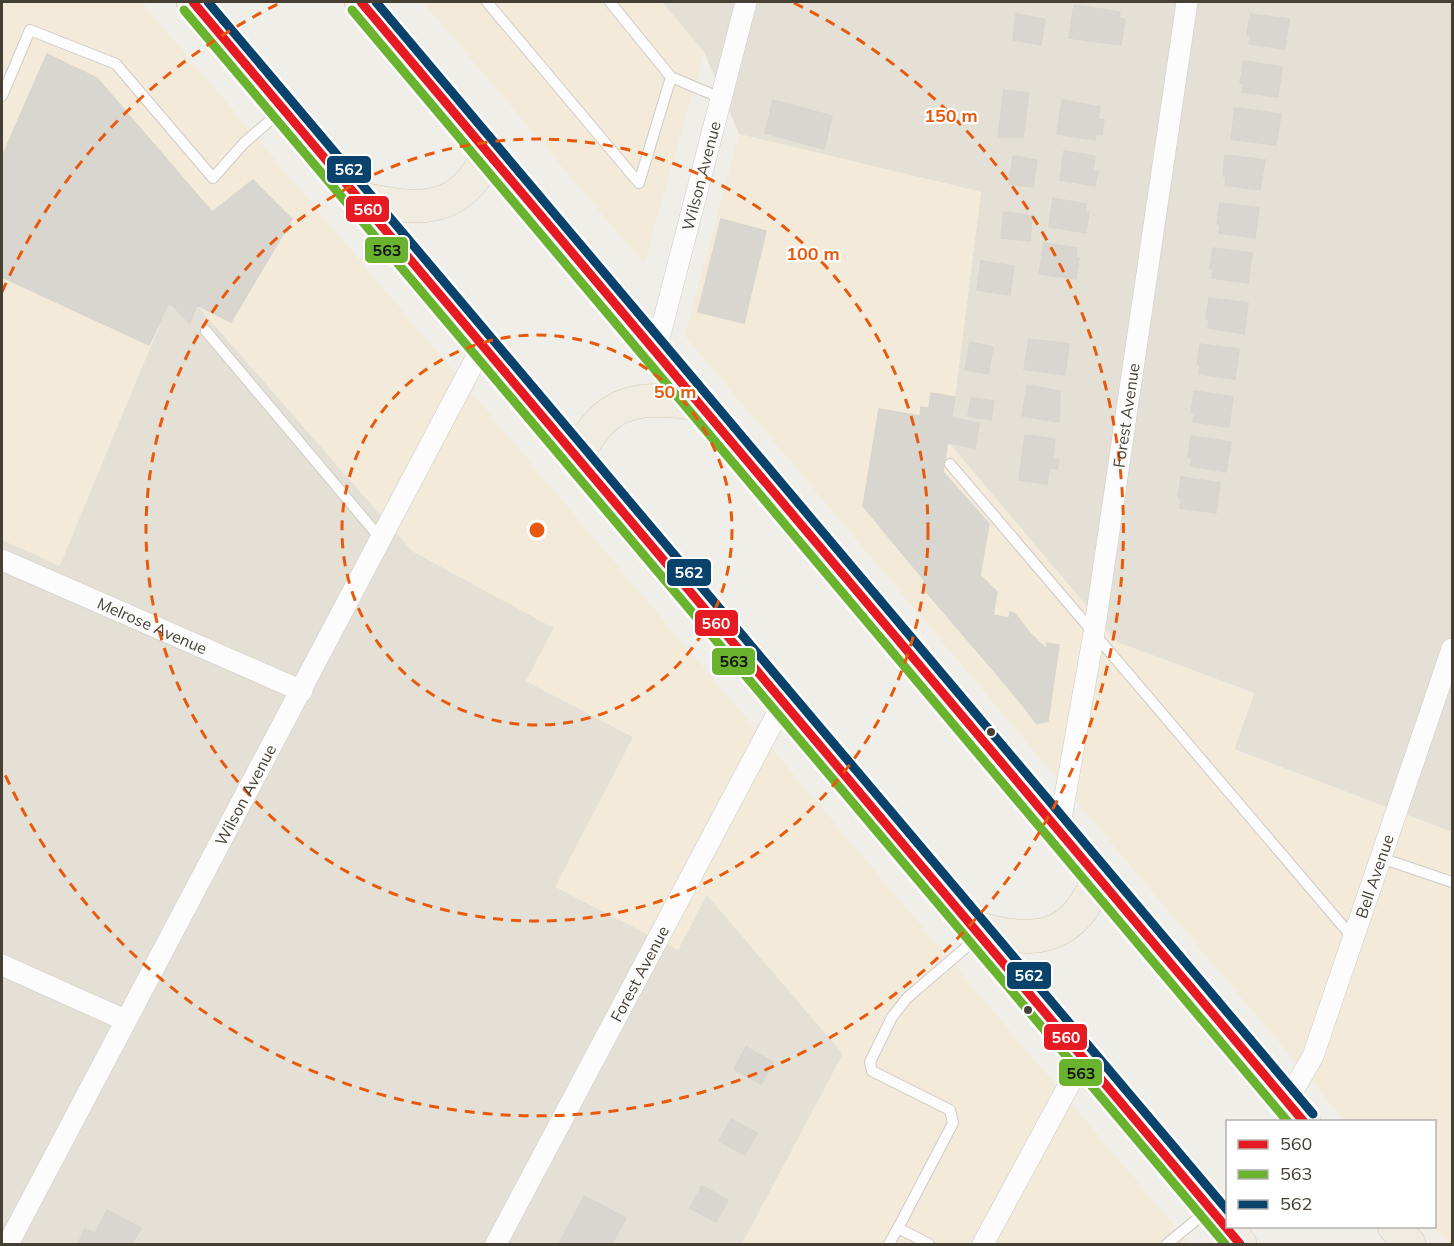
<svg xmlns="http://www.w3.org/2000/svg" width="1454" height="1246" font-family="Mulish,sans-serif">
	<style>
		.residential { fill: #e4e0d5 }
		.commercial { fill: #f3eada }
		.building { fill: #d9d6d0; stroke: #d8d5ce; stroke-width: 1.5 }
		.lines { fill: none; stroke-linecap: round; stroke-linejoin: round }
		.service-casing { stroke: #cecbc6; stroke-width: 12 }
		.minor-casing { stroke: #cecbc6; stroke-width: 22 }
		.primary-casing { stroke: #d3cab4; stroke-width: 34 }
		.service { stroke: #fdfcfc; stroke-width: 10 }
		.minor { stroke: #fdfcfc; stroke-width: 21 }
		.primary { stroke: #f1ece2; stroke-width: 33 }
		.bus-1-casing { stroke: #fff; stroke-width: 14 }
		.bus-2-casing { stroke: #fff; stroke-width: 14 }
		.bus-3-casing { stroke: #fff; stroke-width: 14 }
		.bus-1 { stroke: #e51a23; stroke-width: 9 }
		.bus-2 { stroke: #69b32f; stroke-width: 9 }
		.bus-3 { stroke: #09426a; stroke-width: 9 }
		.ring { fill: none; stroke: #e8590c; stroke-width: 3; stroke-dasharray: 10 8 }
		.bus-dot { fill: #463f34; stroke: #fff; stroke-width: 2 }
		.labels { text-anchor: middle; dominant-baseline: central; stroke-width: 4.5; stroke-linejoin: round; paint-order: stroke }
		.street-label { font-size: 16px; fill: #463f34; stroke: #fff }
		.centre { fill: #e8590c; stroke: #fff; stroke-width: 3 }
		.ring-label { font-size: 18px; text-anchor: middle; font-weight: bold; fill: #e8590c; stroke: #fff; stroke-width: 4.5; stroke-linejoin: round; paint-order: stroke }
		.line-badge { stroke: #fff; stroke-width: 2 }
		.badge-label { font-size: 16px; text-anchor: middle; font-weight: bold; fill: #fff }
		.pale-badge-label { font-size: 16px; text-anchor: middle; font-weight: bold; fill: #111 }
	</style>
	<rect width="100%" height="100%" fill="#f0eee8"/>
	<!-- residential -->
	<path class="residential" d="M662 2H1452V832L1234 749 1254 693 1117 642 949 443 981 192 739 134 704 52Z
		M169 303 190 322 197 305 412 551 554 628 526 681 633 737 707 895 843 1054 742 1244H2V540L59 565Z"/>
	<!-- commercial -->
	<path class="commercial" d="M2 2H142L1190 1244H742L843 1054 707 895 678 950 555 887 633 737 526 681 554 628 412 551 198 305 190 323 168 303 60 566 2 540Z
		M423 2H662L704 52 644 264Z
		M739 134 981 192 949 444 1117 642 1254 694 1234 750 1452 832V1244H1449L1434 1227V1122L1345 1121 685 336Z"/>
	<!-- building -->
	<path class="building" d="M1074 5 1120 12 1119 18 1125 19 1121 45 1069 38Z
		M1016 14 1045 19 1041 45 1013 40Z
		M1250 14 1289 19 1285 49 1249 44 1250 35H1247Z
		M47 54 97 78 212 212 253 180 292 219 231 322 197 305 190 323 169 303 149 345 2 277V157Z
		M1244 61 1282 67 1278 97 1242 92 1244 83H1240Z
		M1004 90 1029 93 1023 137H998Z
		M773 100 832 116 824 149 765 133Z
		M1062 100 1100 107 1098 119 1104 120 1102 135 1096 134 1095 140 1057 134Z
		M1235 108 1281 114 1276 145 1231 139Z
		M1064 151 1095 156 1093 171H1098L1095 186 1060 180Z
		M1225 155 1265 160 1260 190 1225 185 1226 176H1223Z
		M1013 156 1037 160 1033 187 1009 184Z
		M1053 198 1086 204 1085 212H1089L1086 233 1049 227Z
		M1220 203 1259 208 1255 238 1219 233 1220 224H1217Z
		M1004 212 1032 216 1030 241 1001 238Z
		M721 219 766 231 744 323 698 312Z
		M1044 243 1077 248 1076 258H1079L1076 279 1039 274Z
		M1213 248 1252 253 1248 283 1212 278 1213 269H1210Z
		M981 261 1014 266 1010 295 977 290Z
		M1209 298 1248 303 1244 334 1208 328 1209 319H1206Z
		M1029 339 1069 344 1065 375 1024 369Z
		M970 342 993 347 988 374 965 370Z
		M1200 344 1239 349 1235 379 1199 374 1200 365H1197Z
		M1027 385 1060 391 1059 422 1022 416Z
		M1194 391 1233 397 1229 427 1193 422 1195 413 1191 412Z
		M931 393 955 397 925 581 863 506 879 409 920 416 921 407 929 408Z
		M971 398 994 401 991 420 968 416Z
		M953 418 979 423 975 448 949 443Z
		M1025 435 1055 439 1053 458 1059 459 1057 469 1049 468 1047 484 1019 480Z
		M1191 436 1231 442 1226 472 1190 466 1192 458 1188 457Z
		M943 472 989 524 980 575 997 592 993 615 1010 618 1001 679 923 588Z
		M1181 477 1220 483 1216 513 1180 508 1181 499 1178 498Z
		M1010 612 1014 613 1030 633 1017 698 1001 679Z
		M1030 633 1046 649 1047 643 1059 645 1048 721 1037 724 1017 698Z
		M746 1047 773 1062 761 1084 734 1069Z
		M731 1119 757 1133 745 1155 719 1141Z
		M702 1186 728 1200 716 1222 690 1208Z
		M584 1196 626 1218 612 1244H559Z
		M107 1210 141 1228 132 1244 78 1243 85 1229 95 1233Z"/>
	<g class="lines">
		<defs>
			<path id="service" d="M487 2 639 183 671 77 610 2
				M671 77 721 98
				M2 96 30 30 116 64 213 178 244 143 280 112
				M206 331 381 539
				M950 464 1353 938
				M1381 858 1452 882
				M889 1244 898 1228
				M929 1244 898 1228 953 1123 950 1110 872 1071 870 1062 892 1017 907 998 977 938
				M1167 1244 1207 1211"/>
			<g id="minor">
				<path id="s1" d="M656 350 746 2"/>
				<path id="s2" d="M2 560 302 691"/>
				<path id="s3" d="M1059 830 1094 633 1187 2"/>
				<path d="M2 965 125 1020"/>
				<path id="s4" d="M1287 1101 1313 1056 1452 649"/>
				<path id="s5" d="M8 1244 483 345"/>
				<path id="s6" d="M496 1244 783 703"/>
				<path d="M983 1244 1083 1059"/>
			</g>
			<path id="primary" d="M193 2 1240 1244
				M361 2 1304 1122
				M359 198C418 211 460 216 489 153
				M577 457C607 395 640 397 702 404
				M973 927C1035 945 1074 942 1099 876
				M1394 1226 1409 1244"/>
		</defs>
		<!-- service casing -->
		<use href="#service" class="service-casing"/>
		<!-- minor casing -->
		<use href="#minor" class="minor-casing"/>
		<!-- primary casing -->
		<use href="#primary" class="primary-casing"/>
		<!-- service -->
		<use href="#service" class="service"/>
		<!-- minor -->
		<use href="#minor" class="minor"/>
		<!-- primary -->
		<use href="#primary" class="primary"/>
		<defs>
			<path id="bus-1" d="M193 2 1240 1244
				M361 2 1304 1122"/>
			<path id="bus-2" d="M184 10 1225 1244
				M352 10 1288 1122"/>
			<path id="bus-3" d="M208 2 1228 1211
				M376 2 1313 1114"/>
		</defs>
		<!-- bus-1 casing -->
		<use href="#bus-1" class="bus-1-casing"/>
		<!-- bus-2 casing -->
		<use href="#bus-2" class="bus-2-casing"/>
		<!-- bus-3 casing -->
		<use href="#bus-3" class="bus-3-casing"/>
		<!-- bus-1 -->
		<use href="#bus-1" class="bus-1"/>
		<!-- bus-2 -->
		<use href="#bus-2" class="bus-2"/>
		<!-- bus-3 -->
		<use href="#bus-3" class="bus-3"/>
	</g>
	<!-- distance rings -->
	<g class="ring">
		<circle cx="537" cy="530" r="195"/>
		<circle cx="537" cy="530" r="391"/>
		<path d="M2 292A586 586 0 0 1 280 3M794 3A586 586 0 1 1 2 768"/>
	</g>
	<!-- markers -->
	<g class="bus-dot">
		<circle cx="991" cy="732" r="5"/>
		<circle cx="1028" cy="1010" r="5"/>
	</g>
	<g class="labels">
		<!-- street labels -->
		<g class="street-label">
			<text stroke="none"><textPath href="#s1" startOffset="180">Wilson Avenue</textPath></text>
			<text stroke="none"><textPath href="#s3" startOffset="420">Forest Avenue</textPath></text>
			<text stroke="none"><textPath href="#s2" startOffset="164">Melrose Avenue</textPath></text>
			<text stroke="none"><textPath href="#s5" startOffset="508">Wilson Avenue</textPath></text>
			<text stroke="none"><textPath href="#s4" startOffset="242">Bell Avenue</textPath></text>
			<text stroke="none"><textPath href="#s6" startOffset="306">Forest Avenue</textPath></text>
		</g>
	</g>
	<circle cx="537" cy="530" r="9" class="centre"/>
	<g class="ring-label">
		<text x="951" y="122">150 m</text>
		<text x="813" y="260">100 m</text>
		<text x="675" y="398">50 m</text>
	</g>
	<g class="line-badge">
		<rect x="326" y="155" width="46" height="29" rx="6" fill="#09426a"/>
		<rect x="345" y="195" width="45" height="28" rx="6" fill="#e51a23"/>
		<rect x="364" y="236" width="45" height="28" rx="6" fill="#69b32f"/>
		<rect x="666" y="558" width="46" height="29" rx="6" fill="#09426a"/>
		<rect x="694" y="609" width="45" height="28" rx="6" fill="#e51a23"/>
		<rect x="711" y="647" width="45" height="29" rx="6" fill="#69b32f"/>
		<rect x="1006" y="961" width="46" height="29" rx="6" fill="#09426a"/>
		<rect x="1043" y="1023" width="45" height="28" rx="6" fill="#e51a23"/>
		<rect x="1058" y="1058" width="45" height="29" rx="6" fill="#69b32f"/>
	</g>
	<g class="badge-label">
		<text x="349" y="175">562</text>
		<text x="368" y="215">560</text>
		<text x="689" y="578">562</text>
		<text x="716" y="629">560</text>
		<text x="1029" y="981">562</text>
		<text x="1066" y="1043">560</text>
	</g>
	<g class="pale-badge-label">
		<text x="387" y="256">563</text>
		<text x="734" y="667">563</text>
		<text x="1081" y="1079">563</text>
	</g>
	<!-- border -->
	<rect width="1454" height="1246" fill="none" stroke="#463f34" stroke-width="6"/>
	<!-- legend -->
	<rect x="1226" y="1120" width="210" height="108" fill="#ffffff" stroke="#b5b2ae" stroke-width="1.5"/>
	<rect x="1238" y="1140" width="30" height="9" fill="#e51a23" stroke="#b5b2ae" stroke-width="1.5"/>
	<text x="1280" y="1150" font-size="18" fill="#463f34">560</text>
	<rect x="1238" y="1170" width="30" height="9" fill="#69b32f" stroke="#b5b2ae" stroke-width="1.5"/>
	<text x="1280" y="1180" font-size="18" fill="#463f34">563</text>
	<rect x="1238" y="1200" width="30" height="9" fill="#09426a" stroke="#b5b2ae" stroke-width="1.5"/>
	<text x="1280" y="1210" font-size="18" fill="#463f34">562</text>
</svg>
